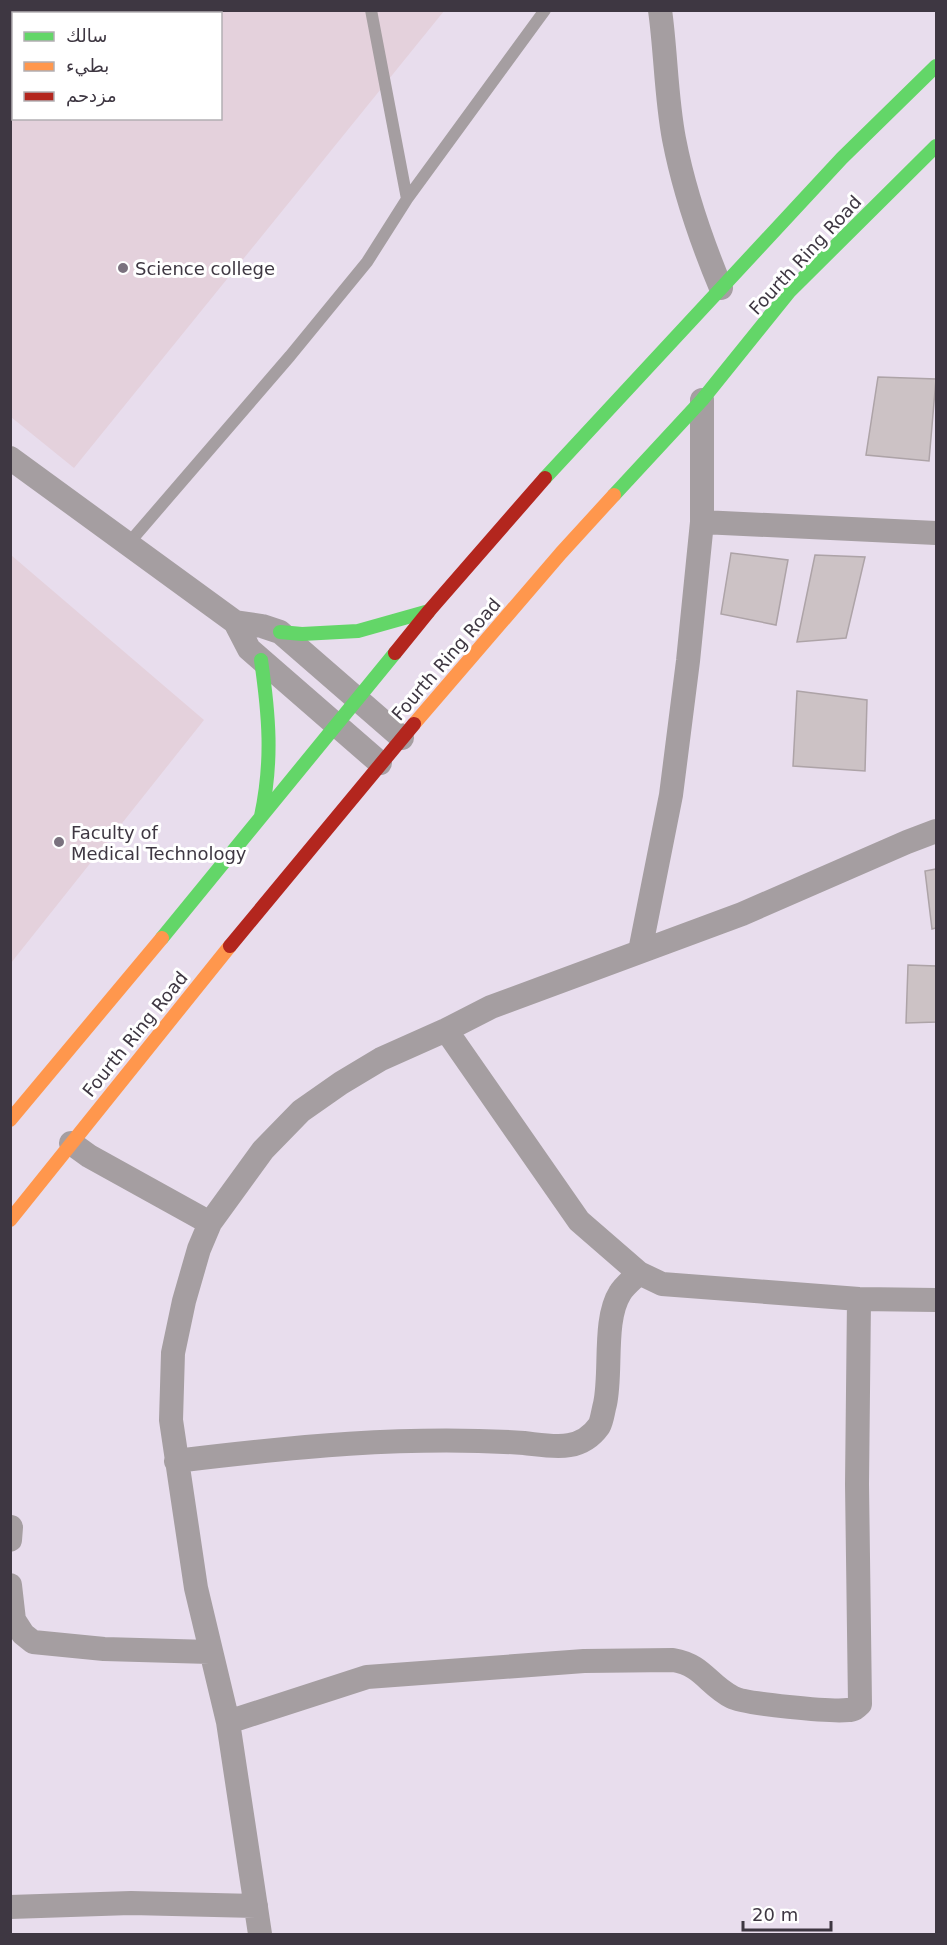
<svg xmlns="http://www.w3.org/2000/svg" width="947" height="1945" font-family="'DejaVu Sans','Noto Naskh Arabic',sans-serif">
	<style>
		.education { fill: #e4d1dc; fill-rule: evenodd }
		.building { fill: #ccc2c5; stroke: #ada3a7; stroke-width: 1.5 }
		.lines { fill: none; stroke-linecap: round; stroke-linejoin: round }
		.lane { stroke: #a59ea1; stroke-width: 12 }
		.street { stroke: #a59ea1; stroke-width: 24 }
		.fast { stroke: #63d668; stroke-width: 14 }
		.slow { stroke: #ff974d; stroke-width: 14 }
		.jam { stroke: #b3261e; stroke-width: 14 }
		.poi-dot { fill: #7a717e; stroke: #fff; stroke-width: 2 }
		.labels { text-anchor: middle; dominant-baseline: central; stroke-width: 6; stroke-linejoin: round; paint-order: stroke }
		.street-label { font-size: 18px; fill: #3e3742; stroke: #fff }
		.poi-label { font-size: 18px; fill: #3e3742; stroke: #fff; text-anchor: start }
	</style>
	<rect width="100%" height="100%" fill="#e8dded"/>
	<!-- education -->
	<path class="education" d="M10 11H444L74 468 11 417ZM14 14H220V118H14Z
		M11 555 204 720 11 963Z"/>
	<!-- building -->
	<path class="building" d="M878 377 936 379 929 461 866 455Z
		M731 553 788 560 776 625 721 614Z
		M815 555 865 557 846 638 797 642Z
		M797 691 867 700 865 771 793 766Z
		M936 869V928L932 929 925 871Z
		M908 965 936 966V1022L906 1023Z"/>
	<g class="lines">
		<!-- lane -->
		<path class="lane" d="M371 10 407 199
			M128 544 290 356 367 262 407 199 545 10"/>
		<!-- street -->
		<path class="street" d="M660 10C666 53 666 97 674 139 684 191 701 240 721 288
			M10 458 235 622 249 649 380 763
			M702 522 936 533
			M235 622 262 626 280 632 402 738
			M640 951 671 795 688 661 702 522V400
			M446 1030 579 1221 639 1273 662 1284 859 1299 936 1300
			M71 1143 89 1156 210 1223
			M176 1461C291 1447 407 1435 524 1443 552 1446 580 1453 599 1426 602 1421 603 1411 605 1404 612 1372 603 1320 620 1293 624 1286 633 1279 639 1273
			M10 1540 11 1527
			M10 1585 14 1620 23 1634 33 1642 104 1649 210 1652
			M228 1722 367 1677 584 1661 673 1660C703 1665 708 1685 732 1697 744 1704 832 1712 848 1710 854 1710 856 1708 860 1704L857 1484 859 1299
			M10 1907 131 1903 256 1906
			M260 1934 228 1722 196 1588 171 1420 173 1353 184 1301 199 1249 210 1223 263 1150 301 1111 341 1083 381 1059 446 1030 491 1007 742 914 907 842 936 831"/>
		<!-- fast -->
		<path class="fast" d="M545 478 842 158 936 66
			M614 495 702 400 789 292 936 146
			M280 632 302 634 358 631 429 611
			M261 660C269 715 273 761 261 816
			M162 938 395 653"/>
		<!-- slow -->
		<path class="slow" d="M414 724 561 553 614 495
			M10 1120 162 938
			M10 1220 230 946"/>
		<!-- jam -->
		<path class="jam" d="M395 653 429 611 545 478
			M230 946 414 724"/>
	</g>
	<!-- markers -->
	<g class="poi-dot">
		<circle cx="123" cy="268" r="6"/>
		<circle cx="59" cy="842" r="6"/>
	</g>
	<g class="labels">
		<!-- street labels -->
		<g class="street-label">
			<text transform="translate(805 255) rotate(-47)">Fourth Ring Road</text>
			<text transform="translate(446 659) rotate(-49)">Fourth Ring Road</text>
			<text transform="translate(135 1034) rotate(-51)">Fourth Ring Road</text>
		</g>
		<!-- poi labels -->
		<g class="poi-label">
			<text x="135" y="268">Science college</text>
			<text x="71" y="832">Faculty of<tspan x="71" dy="21">Medical Technology</tspan></text>
		</g>
	</g>
	<!-- border -->
	<rect width="947" height="1945" fill="none" stroke="#3e3742" stroke-width="24"/>
	<!-- legend -->
	<rect x="12" y="12" width="210" height="108" fill="#ffffff" stroke="#b2afb3" stroke-width="1.5"/>
	<rect x="24" y="32" width="30" height="9" fill="#63d668" stroke="#b2afb3" stroke-width="1.5"/>
	<text x="66" y="42" font-size="18" fill="#3e3742">سالك</text>
	<rect x="24" y="62" width="30" height="9" fill="#ff974d" stroke="#b2afb3" stroke-width="1.5"/>
	<text x="66" y="72" font-size="18" fill="#3e3742">بطيء</text>
	<rect x="24" y="92" width="30" height="9" fill="#b3261e" stroke="#b2afb3" stroke-width="1.5"/>
	<text x="66" y="102" font-size="18" fill="#3e3742">مزدحم</text>
	<!-- scale -->
	<path d="M743 1921v9h88v-9" fill="none" stroke="#3e3742" stroke-width="3"/>
	<text x="752" y="1921" font-size="18" fill="#3e3742" stroke="#ffffff" stroke-width="4.5" paint-order="stroke">20 m</text>
</svg>
